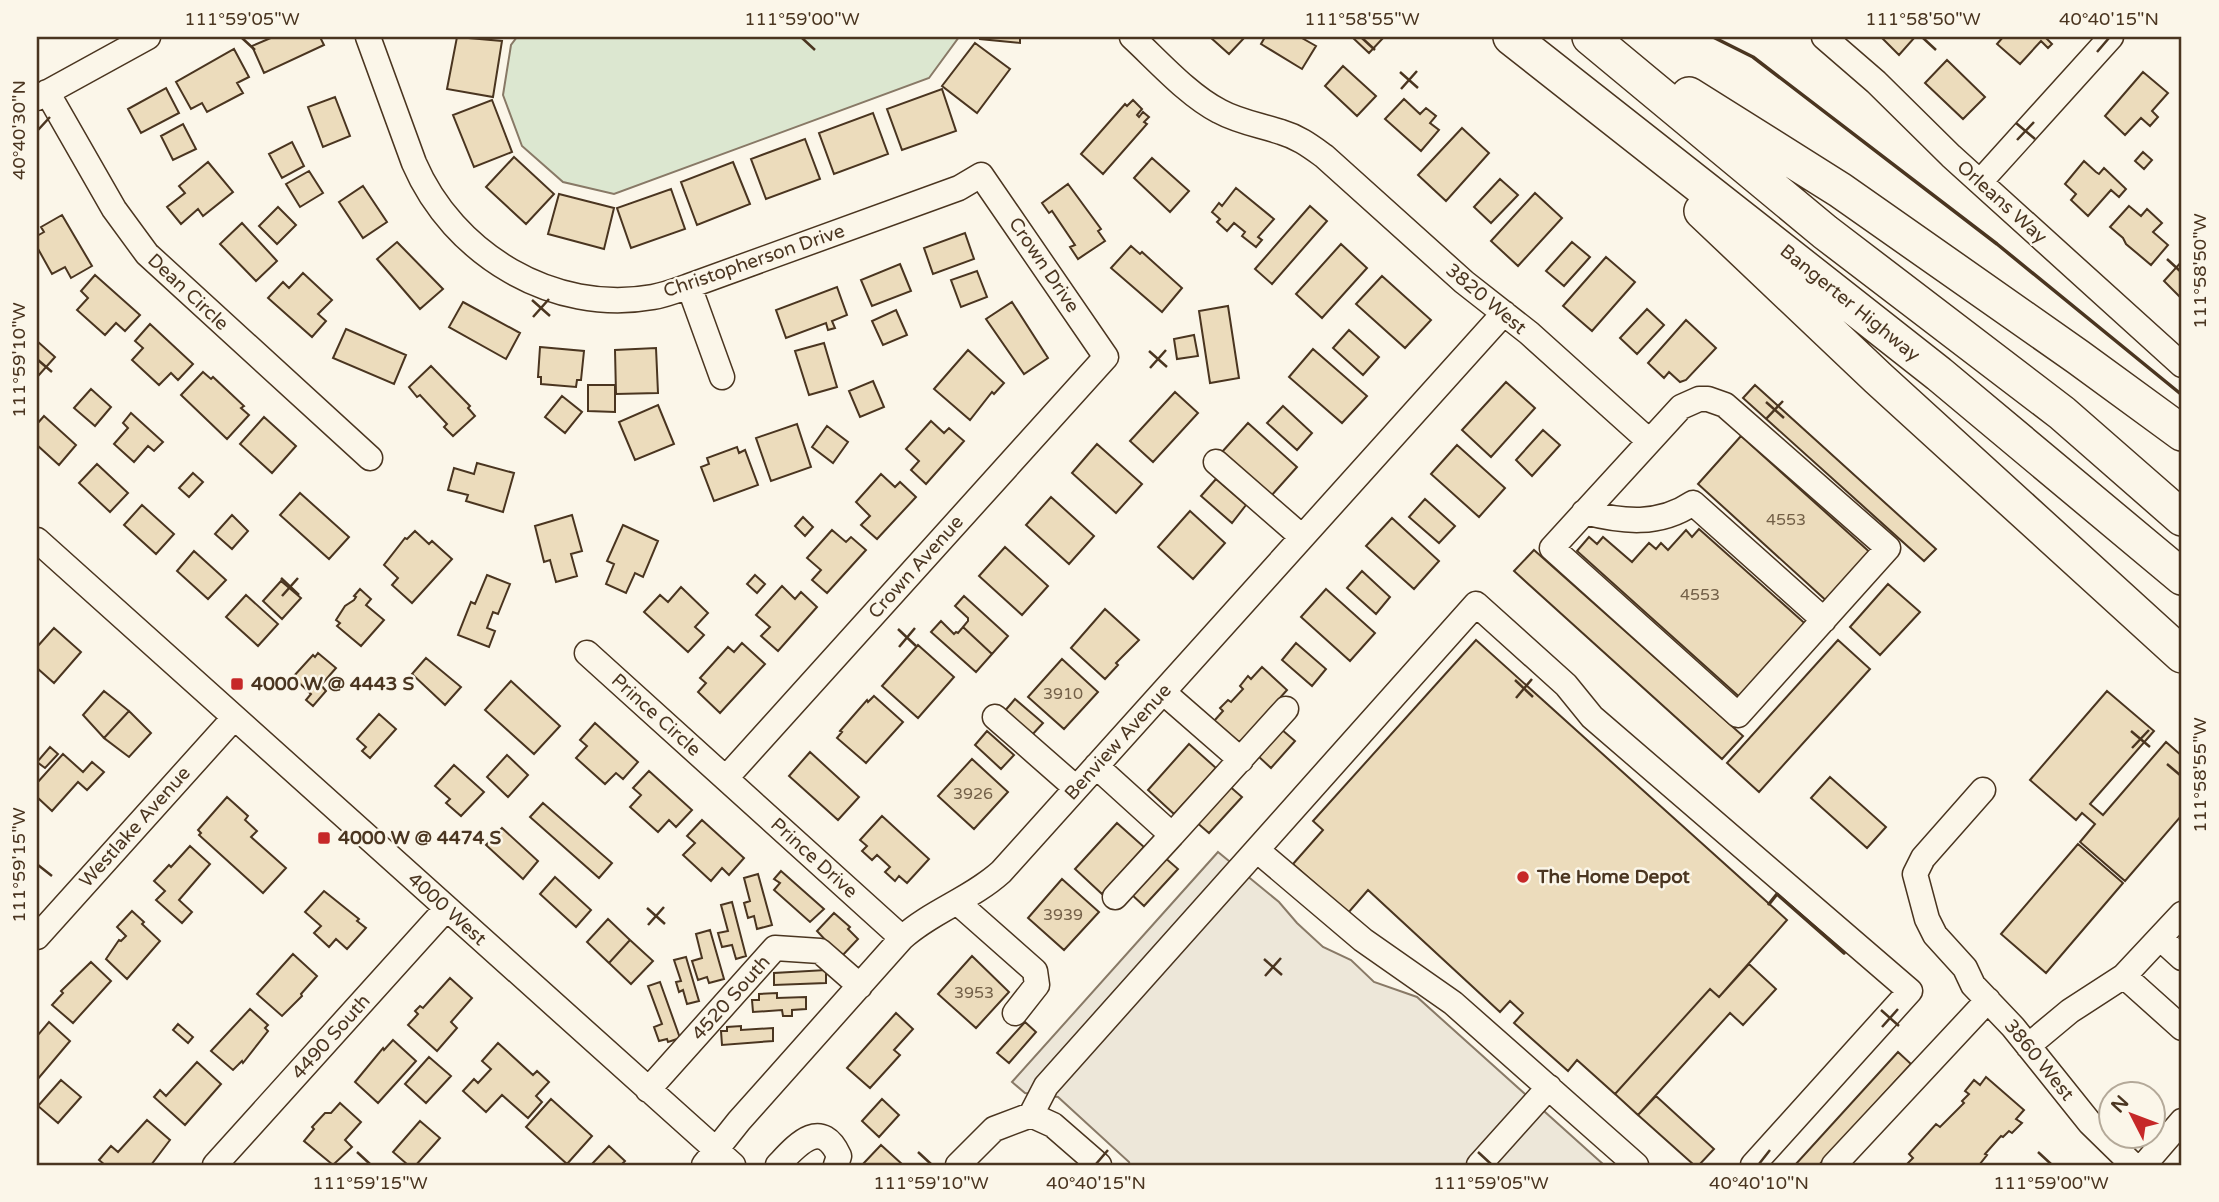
<svg xmlns="http://www.w3.org/2000/svg" width="2219" height="1202" font-family="'Varela Round',sans-serif">
	<style>
		.green { fill: #dce7d0; stroke: #887966; stroke-width: 2 }
		.parking { fill: #ede7d9; stroke: #887966; stroke-width: 2 }
		.building { fill: #ecdcbc; stroke: #4a3520; stroke-width: 2 }
		.lines { fill: none; stroke-linecap: round; stroke-linejoin: round }
		.minor-casing { stroke: #4a3520; stroke-width: 27 }
		.highway-casing { stroke: #4a3520; stroke-width: 38 }
		.minor { stroke: #fbf6e9; stroke-width: 24 }
		.highway { stroke: #fbf6e9; stroke-width: 35 }
		.wall { stroke: #4a3520; stroke-width: 3.5 }
		.ticks { fill: none; stroke: #4a3520; stroke-width: 2.5 }
		.poi-dot { fill: #c62828; stroke: #fbf6e9; stroke-width: 2.5 }
		.labels { text-anchor: middle; dominant-baseline: central; stroke-width: 5; stroke-linejoin: round; paint-order: stroke }
		.number-label { font-size: 16px; fill: #725f47 }
		.street-label { font-size: 19px; fill: #4a3520; stroke: #fbf6e9 }
		.poi-label { font-size: 19px; font-weight: bold; fill: #4a3520; stroke: #fbf6e9; text-anchor: start }
		.neatline { fill: none; stroke: #4a3520; stroke-width: 2.5 }
		.ticks-label { font-size: 18px; text-anchor: middle; fill: #4a3520 }
	</style>
	<rect width="100%" height="100%" fill="#fbf6e9"/>
	<!-- green -->
	<path class="green" d="M517 37H959L929 78 614 194 563 182 522 146 503 95 511 45Z"/>
	<!-- parking -->
	<path class="parking" d="M1218 852 1279 902 1297 923 1323 947 1351 960 1374 982 1417 997 1604 1165H1130L1129 1162 1058 1097 1025 1093 1012 1082Z"/>
	<!-- building -->
	<path class="building" d="M273 37H320L324 45 264 73 252 46Z
		M457 37 502 41 493 97 447 89Z
		M980 37H1020V43L980 39Z
		M1210 37H1245L1229 54Z
		M1265 37H1300L1316 46 1302 69 1261 44Z
		M1352 37H1384L1369 53Z
		M1881 37H1915L1899 55Z
		M2003 37H2045L2052 44 2048 48 2041 41 2020 64 1997 44Z
		M975 43 1010 69 977 113 942 86Z
		M234 49 249 77 237 83 243 93 207 112 202 103 191 109 176 82Z
		M1947 60 1985 97 1963 119 1925 83Z
		M1343 66 1376 96 1357 116 1325 86Z
		M2143 72 2168 93 2152 111 2158 117 2150 126 2141 118 2125 135 2105 116Z
		M166 88 179 113 141 133 128 109Z
		M942 89 956 131 902 150 887 109Z
		M335 97 350 136 323 147 308 107Z
		M1404 99 1420 114 1426 108 1436 116 1430 123 1439 130 1421 151 1385 119Z
		M492 100 512 152 474 167 453 115Z
		M1133 100 1142 109 1137 115 1139 117 1143 112 1149 117 1144 122 1147 124 1103 174 1081 154 1125 104 1127 106Z
		M873 113 888 154 834 174 819 133Z
		M183 124 196 149 173 160 161 136Z
		M1462 128 1489 153 1446 201 1418 175Z
		M805 139 820 179 766 199 751 159Z
		M292 142 304 166 282 178 269 154Z
		M2143 152 2152 160 2144 169 2135 161Z
		M514 157 554 194 526 224 486 187Z
		M1152 158 1189 191 1170 212 1134 178Z
		M2084 161 2096 172 2099 174 2104 168 2126 189 2119 197 2111 190 2088 216 2071 200 2076 194 2065 184Z
		M208 162 233 192 203 216 198 209 181 224 167 207 185 193 179 186Z
		M733 162 750 204 697 225 681 182Z
		M309 171 323 193 300 207 286 184Z
		M1500 179 1518 195 1491 223 1474 207Z
		M1068 184 1101 229 1098 231 1105 241 1078 259 1070 247 1075 245 1052 211 1049 213 1042 203Z
		M363 186 387 222 363 238 339 202Z
		M1236 188 1274 219 1258 237 1262 240 1256 247 1242 236 1245 232 1234 223 1227 231 1217 222 1220 219 1212 212 1219 203 1222 206Z
		M671 189 685 229 631 248 617 208Z
		M1535 193 1562 218 1518 266 1491 241Z
		M559 194 614 208 604 249 548 234Z
		M1310 206 1327 221 1272 284 1255 269Z
		M2129 206 2141 216 2147 209 2162 223 2153 232 2168 245 2151 265 2126 244 2123 238 2110 227Z
		M278 207 296 225 277 244 259 226Z
		M62 215 92 266 71 278 65 267 52 274 37 247V236L44 232 41 227Z
		M242 223 277 261 256 281 220 244Z
		M965 233 974 259 933 274 924 248Z
		M397 242 443 289 420 309 377 259Z
		M1572 242 1590 257 1564 286 1546 271Z
		M1341 244 1367 268 1322 318 1296 294Z
		M1131 246 1140 254 1142 252 1182 288 1162 312 1111 268Z
		M1606 257 1635 282 1592 331 1563 306Z
		M2182 261V299L2164 281Z
		M900 264 911 291 872 306 861 280Z
		M977 271 987 297 961 307 951 280Z
		M303 273 332 300 318 314 326 321 312 337 268 298 283 282 289 288Z
		M95 275 140 315 125 331 116 323 105 335 77 310 88 298 81 291Z
		M1382 276 1431 320 1405 348 1356 304Z
		M837 287 847 315 832 321 835 328 828 330 826 323 786 338 776 310Z
		M463 302 520 333 506 359 449 327Z
		M1012 302 1048 358 1024 374 986 319Z
		M1228 306 1239 378 1210 383 1199 311Z
		M1647 309 1664 325 1637 354 1620 338Z
		M896 310 907 335 883 345 872 321Z
		M1686 320 1716 348 1686 380 1680 382 1669 372 1664 378 1648 363Z
		M150 324 193 364 178 380 171 373 159 385 132 360 143 348 135 341Z
		M346 329 406 355 394 384 333 358Z
		M1349 330 1379 357 1363 375 1333 348Z
		M1194 335 1198 356 1177 359 1174 339Z
		M37 341 55 357 39 375 37 373Z
		M824 343 837 387 809 395 795 351Z
		M540 347 584 351 581 380H577L576 387 541 384V377H538Z
		M656 348 658 393 616 394 615 350Z
		M1313 349 1367 396 1342 423 1289 377Z
		M968 350 1004 383 994 394 992 392 970 420 934 389Z
		M431 366 470 406 468 408 475 416 453 436 444 427 447 424 420 395 417 397 409 387Z
		M203 372 211 379 213 377 244 406 241 408 249 415 227 439 181 395Z
		M873 381 884 407 860 417 849 391Z
		M1506 382 1535 408 1491 457 1462 430Z
		M588 385H615V412L588 411Z
		M1755 385 1936 549 1924 561 1743 398Z
		M91 389 111 407 95 426 74 408Z
		M1175 392 1198 413 1153 462 1130 441Z
		M562 396 582 412 565 433 545 417Z
		M658 405 674 444 635 460 619 422Z
		M1283 406 1312 433 1297 450 1267 423Z
		M131 413 163 442 154 451 148 446 134 462 114 444 128 428 123 423Z
		M44 416 76 445 59 465 37 445V424Z
		M264 417 296 446 272 473 240 444Z
		M931 421 944 433 949 428 964 441 926 484 911 470 919 461 906 449Z
		M1248 423 1297 467 1271 496 1222 452Z
		M797 424 811 467 771 481 756 438Z
		M827 426 848 442 833 463 812 447Z
		M1543 430 1560 445 1532 476 1516 460Z
		M1741 436 1874 556 1830 604 1698 484Z
		M1097 444 1142 484 1116 513 1072 473Z
		M1457 445 1505 488 1479 517 1431 474Z
		M737 447 739 453 745 450 758 485 714 501 701 467 709 464 707 458Z
		M477 463 514 473 503 512 466 501 468 495 448 490 454 468 474 474Z
		M97 464 128 493 110 512 79 483Z
		M193 473 203 482 189 497 179 488Z
		M881 474 895 487 900 482 916 497 877 539 861 525 870 516 856 502Z
		M1216 479 1246 505 1232 523 1201 496Z
		M300 493 349 537 329 559 280 515Z
		M1051 497 1094 536 1069 564 1026 525Z
		M1425 499 1455 526 1439 543 1409 517Z
		M142 505 174 534 156 554 124 525Z
		M1190 511 1225 543 1193 579 1158 547Z
		M232 515 248 531 232 549 215 534Z
		M572 515 582 551 571 554 577 576 556 582 550 560 544 562 535 526Z
		M803 517 813 527 805 536 795 526Z
		M1392 518 1439 561 1414 589 1366 546Z
		M623 525 658 541 643 577 635 573 626 593 606 584 614 564 607 561Z
		M1699 529 1810 628 1744 701 1577 551 1589 537 1597 544 1603 537 1632 562 1649 543 1656 549 1661 543 1668 550 1686 530 1692 537Z
		M832 530 846 542 851 537 866 550 827 593 812 580 821 570 807 558Z
		M415 531 429 544 432 541 452 559 412 603 392 585 398 578 384 565 405 538 407 539Z
		M1005 547 1048 586 1022 615 979 576Z
		M1534 550 1743 736 1722 759 1514 571Z
		M194 551 226 580 208 599 177 571Z
		M1362 571 1390 597 1376 614 1347 588Z
		M487 575 510 584 498 614 493 612 487 628 495 631 489 647 458 635 471 602 475 604Z
		M755 575 765 584 757 593 747 584Z
		M281 581 301 598 282 619 263 601Z
		M1888 584 1920 612 1880 655 1850 627Z
		M782 586 795 599 801 592 817 607 778 651 761 636 770 627 756 615Z
		M681 587 708 613 695 627 704 635 688 652 644 612 660 595 668 602Z
		M360 589 371 599 366 605 384 620 361 646 337 626 340 623 336 620 345 606 354 600 356 597 354 596Z
		M1326 589 1375 633 1350 661 1301 617Z
		M246 595 278 624 258 646 226 617Z
		M964 596 1008 636 992 654 963 627 968 621V618L955 606Z
		M1105 609 1139 640 1116 663 1118 665 1105 679 1071 648Z
		M941 621 954 634 956 632 958 633 963 627 992 654 976 672 931 632Z
		M54 628 81 652 54 683 37 668V647Z
		M1476 640 1787 920 1719 997 1710 989 1615 1094 1577 1060 1568 1071 1514 1023 1523 1013 1510 1001 1500 1012 1368 890 1348 913 1293 864 1323 830 1313 821Z
		M1838 640 1870 669 1759 792 1727 763Z
		M742 643 765 664 720 713 698 692 706 683 700 678 728 647 734 652Z
		M1296 643 1326 669 1312 686 1282 660Z
		M918 645 954 677 918 718 882 686Z
		M318 653 336 668 321 685 326 691 313 706 306 700 311 694 293 677 313 655 315 657Z
		M426 658 461 687 445 705 412 674Z
		M1062 659 1098 692 1064 729 1028 697Z
		M1262 667 1287 690 1239 744 1214 721 1223 711 1220 708 1228 700 1231 702 1243 689 1240 686 1248 676 1251 679Z
		M511 681 560 726 534 754 485 710Z
		M104 691 129 711 104 738 83 715Z
		M2107 691 2154 731 2090 804 2103 815 2166 742 2182 756V815L2125 881 2080 842 2095 824 2082 813 2076 820 2030 780Z
		M874 696 903 722 866 763 837 738 842 732 840 731 867 700 868 702Z
		M1015 699 1043 723 1031 736 1004 712Z
		M129 711 151 733 129 757 104 738Z
		M379 714 396 729 370 758 362 751 366 747 357 739Z
		M595 723 638 762 623 779 616 773 605 784 576 758 587 746 580 740Z
		M1281 729 1295 741 1271 768 1258 756Z
		M987 731 1014 755 1001 769 975 745Z
		M1189 744 1216 768 1174 814 1148 790Z
		M50 747 58 754 45 768 37 762Z
		M810 752 859 797 838 820 789 776Z
		M63 754 83 772 92 762 104 772 87 790 78 782 52 811 37 797V783Z
		M507 755 528 775 508 797 487 777Z
		M972 759 1008 792 974 829 938 796Z
		M454 765 484 792 461 816 446 803 450 799 435 786Z
		M649 771 692 810 676 827 669 820 658 832 630 807 641 795 633 788Z
		M1830 777 1886 827 1867 848 1811 798Z
		M1227 784 1242 797 1209 833 1195 821Z
		M227 797 248 816 245 820 257 831 251 837 286 868 263 893 199 835 201 833 198 830Z
		M543 803 612 863 599 878 530 817Z
		M882 816 929 859 907 883 899 876 895 881 885 872 890 867 877 855 872 860 862 851 867 846 860 840Z
		M702 820 744 858 729 875 722 868 711 881 683 855 695 843 687 836Z
		M1117 823 1144 847 1102 894 1075 869Z
		M502 828 538 861 523 879 486 845Z
		M2078 844 2123 883 2046 973 2001 934Z
		M190 846 210 864 179 900 192 912 182 923 156 900 165 891 154 881 169 865 171 867Z
		M1163 856 1178 869 1144 906 1130 893Z
		M781 871 824 909 810 922 774 890 780 883 774 879Z
		M758 874 772 925 757 929 754 916 748 918 744 903 750 901 744 878Z
		M555 877 591 910 576 927 540 894Z
		M1062 879 1099 912 1064 950 1028 918Z
		M324 891 359 919 357 921 366 928 347 949 336 939 329 947 314 933 321 926 305 912Z
		M732 902 746 956 736 959 732 945 722 947 718 933 728 931 721 905Z
		M132 911 144 922 142 924 160 941 127 979 106 959 119 940 121 941 126 936 117 927Z
		M834 913 850 927 848 929 858 939 841 957 817 931Z
		M608 919 630 940 609 963 587 942Z
		M710 930 724 979 709 983 707 977 698 980 692 961 702 958 696 934Z
		M630 940 653 961 631 984 609 963Z
		M293 954 317 976 301 994 302 996 282 1016 257 994Z
		M972 956 1009 992 976 1028 938 994Z
		M686 957 699 1001 687 1004 683 990 679 992 676 982 681 981 674 960Z
		M91 962 111 981 73 1023 52 1005 63 993 61 991Z
		M1749 964 1776 989 1743 1025 1730 1013 1638 1115 1615 1094 1710 989 1719 997Z
		M826 970V983L774 985V973Z
		M450 978 472 998 451 1022 457 1028 437 1051 408 1025 418 1014 415 1011 420 1006 423 1008Z
		M660 982 680 1038 668 1042 667 1039 659 1041 654 1027 662 1024 648 986Z
		M777 993V998L806 997V1009L792 1010V1016H783L782 1010 753 1012 752 1000H759V994Z
		M250 1009 268 1025 265 1028 268 1031 243 1063 242 1061 233 1070 211 1051Z
		M896 1013 913 1029 894 1050 900 1055 870 1088 847 1068Z
		M49 1022 70 1041 37 1080V1036Z
		M1025 1022 1036 1032 1009 1063 997 1053Z
		M178 1024 193 1037 188 1043 173 1030Z
		M741 1026V1030L773 1028V1041L722 1045 721 1031H727V1027Z
		M393 1040 416 1061 378 1103 355 1082 383 1048 384 1050Z
		M498 1043 533 1075 537 1071 549 1082 536 1096 542 1102 528 1118 502 1095 486 1112 463 1091 474 1079 478 1083 491 1069 482 1061Z
		M1898 1052 1911 1064 1819 1165H1795Z
		M429 1057 451 1076 426 1103 405 1084Z
		M197 1062 221 1084 185 1125 154 1097 160 1090 166 1096Z
		M1986 1077 2024 1110 2016 1119 2022 1123 2012 1133 2009 1131 2003 1137 2001 1136 1985 1154 1987 1155 1980 1164 1982 1165H1906L1913 1158 1909 1154 1936 1124 1940 1127 1964 1103 1962 1101 1969 1094 1965 1091 1974 1080 1980 1085Z
		M61 1080 81 1097 58 1123 38 1106Z
		M1656 1096 1714 1149 1699 1165H1694L1638 1115Z
		M551 1099 592 1136 567 1164 526 1127Z
		M882 1099 899 1115 879 1137 862 1121Z
		M340 1103 361 1122 345 1140 352 1147 333 1165 304 1141 314 1129 312 1127 325 1113H331Z
		M147 1120 170 1140 151 1165H105L99 1160 111 1146 118 1152Z
		M420 1121 440 1138 416 1165H408L393 1152Z
		M881 1145 903 1165H862Z
		M609 1146 625 1161 621 1165H591Z"/>
	<g class="lines">
		<defs>
			<path id="minor" d="M368 37 414 163C453 254 553 315 653 297 665 295 678 290 689 286L959 188 981 175 1106 357 726 778
				M1132 37C1158 61 1188 95 1219 111 1239 122 1260 125 1281 132 1298 137 1310 146 1324 156L1464 282 1529 333 1649 441
				M1824 37 1876 82 1951 156 2182 365
				M47 92 114 209 147 254 370 458
				M37 98 148 37
				M1980 182 2111 37
				M689 286 722 377
				M1699 399H1708L1725 405 1888 548 1738 715 1552 548 1681 407Z
				M1216 462 1302 537
				M1584 512C1623 522 1659 526 1693 503L1824 620
				M37 540 733 1165
				M587 653 902 938
				M1163 692 1241 760
				M995 717 1076 788
				M1096 766 1172 835 1286 709
				M1983 790 1923 858 1915 874 1927 919 1935 935 1965 968 1973 985 2013 1027 2090 1123 2133 1165
				M1258 851 1363 940 1453 1003 1636 1165
				M1115 897 1172 835
				M958 903 1035 971 1037 985 1015 1013
				M37 937 234 718
				M2160 938 2182 958
				M2124 976 2182 1028
				M2028 1046 2070 1011 2124 976 2182 914
				M648 1090 775 948 820 951 860 986
				M1031 1115 1046 1086 1476 604 1566 685 1592 717 1910 991 1753 1165
				M215 1165 446 909
				M704 1165 739 1121 902 938C932 911 971 899 1001 872L1504 313
				M778 1165C796 1146 821 1116 839 1156L836 1165
				M958 1165 994 1129 1031 1115 1053 1125 1099 1165
				M1479 1165 1549 1087
				M1834 1165 1988 1000
				M2144 1165 2182 1121"/>
			<path id="highway" d="M1511 37 1939 374 2182 577
				M1590 37 1825 232 2062 413 2182 518
				M1689 95 1840 190 2078 357 2182 433
				M1702 211 1878 378 2182 655"/>
		</defs>
		<!-- minor casing -->
		<use href="#minor" class="minor-casing"/>
		<!-- highway casing -->
		<use href="#highway" class="highway-casing"/>
		<!-- minor -->
		<use href="#minor" class="minor"/>
		<!-- highway -->
		<use href="#highway" class="highway"/>
		<!-- wall -->
		<path class="wall" d="M1713 37 1753 57 1997 244 2182 395
			M1769 904 1777 894 1844 953"/>
	</g>
	<!-- ticks -->
	<path class="ticks" d="M242 38 255 50M802 38 815 50M1362 38 1375 50M1923 38 1936 50M2097 52 2109 38M1400 72 1418 88M1401 89 1417 71M2016 123 2035 139M38 130 50 117M2017 140 2034 122M2167 259 2180 271M532 300 550 316M533 317 549 299M1149 351 1167 367M38 360 52 372M1150 368 1166 350M1766 402 1784 418M1766 419 1783 401M281 578 299 595M282 596 298 578M898 629 916 646M899 647 915 628M1515 680 1533 697M1516 698 1532 679M2131 731 2150 747M2132 748 2149 730M2167 764 2180 775M38 865 52 876M647 908 665 924M648 925 664 907M1264 959 1282 975M1265 976 1281 958M1881 1010 1899 1026M1882 1027 1898 1009M357 1152 370 1164M918 1152 931 1164M1478 1152 1491 1164M2038 1152 2051 1164M1096 1164 1108 1150M1759 1164 1770 1150"/>
	<!-- markers -->
	<g class="poi-dot">
		<rect x="230" y="677" width="14" height="14" rx="3.5"/>
		<rect x="317" y="831" width="14" height="14" rx="3.5"/>
		<circle cx="1523" cy="877" r="7"/>
	</g>
	<g class="labels">
		<!-- number labels -->
		<g class="number-label">
			<text x="1786" y="520">4553</text>
			<text x="1700" y="595">4553</text>
			<text x="1063" y="694">3910</text>
			<text x="973" y="794">3926</text>
			<text x="1063" y="915">3939</text>
			<text x="974" y="993">3953</text>
		</g>
		<!-- street labels -->
		<g class="street-label">
			<text transform="translate(2002 202) rotate(42)">Orleans Way</text>
			<text transform="translate(754 261) rotate(-19)">Christopherson Drive</text>
			<text transform="translate(1044 265) rotate(56)">Crown Drive</text>
			<text transform="translate(188 292) rotate(43)">Dean Circle</text>
			<text transform="translate(1486 299) rotate(40)">3820 West</text>
			<text transform="translate(1850 303) rotate(39)">Bangerter Highway</text>
			<text transform="translate(916 567) rotate(-48)">Crown Avenue</text>
			<text transform="translate(656 715) rotate(42)">Prince Circle</text>
			<text transform="translate(1118 742) rotate(-48)">Benview Avenue</text>
			<text transform="translate(135 827) rotate(-48)">Westlake Avenue</text>
			<text transform="translate(814 858) rotate(42)">Prince Drive</text>
			<text transform="translate(447 909) rotate(42)">4000 West</text>
			<text transform="translate(731 998) rotate(-48)">4520 South</text>
			<text transform="translate(331 1037) rotate(-48)">4490 South</text>
			<text transform="translate(2039 1060) rotate(51)">3860 West</text>
		</g>
		<!-- poi labels -->
		<g class="poi-label">
			<text x="251" y="684">4000 W @ 4443 S</text>
			<text x="338" y="838">4000 W @ 4474 S</text>
			<text x="1537" y="877">The Home Depot</text>
		</g>
	</g>
	<!-- border -->
	<rect width="2219" height="1202" fill="none" stroke="#fbf6e9" stroke-width="77"/>
	<!-- north arrow -->
	<g transform="translate(2132 1115) rotate(312)"><circle r="33" fill="#fbf6e9" stroke="#b4a999" stroke-width="2"/>
	<path d="M0-5L12 26L0 18L-12 26Z" fill="#c62828"/>
	<text y="-10" font-size="19" font-weight="bold" text-anchor="middle" fill="#4a3520">N</text>
	</g>
	<rect x="38" y="38" width="2142" height="1126" class="neatline"/>
	<g class="ticks-label">
		<text x="242" y="25">111°59'05"W</text>
		<text x="802" y="25">111°59'00"W</text>
		<text x="1362" y="25">111°58'55"W</text>
		<text x="1923" y="25">111°58'50"W</text>
		<text x="2109" y="25">40°40'15"N</text>
		<text transform="translate(19 130) rotate(-90)" y="6">40°40'30"N</text>
		<text transform="translate(2200 271) rotate(-90)" y="6">111°58'50"W</text>
		<text transform="translate(19 360) rotate(-90)" y="6">111°59'10"W</text>
		<text transform="translate(2200 775) rotate(-90)" y="6">111°58'55"W</text>
		<text transform="translate(19 865) rotate(-90)" y="6">111°59'15"W</text>
		<text x="370" y="1189">111°59'15"W</text>
		<text x="931" y="1189">111°59'10"W</text>
		<text x="1096" y="1189">40°40'15"N</text>
		<text x="1491" y="1189">111°59'05"W</text>
		<text x="1759" y="1189">40°40'10"N</text>
		<text x="2051" y="1189">111°59'00"W</text>
	</g>
</svg>
